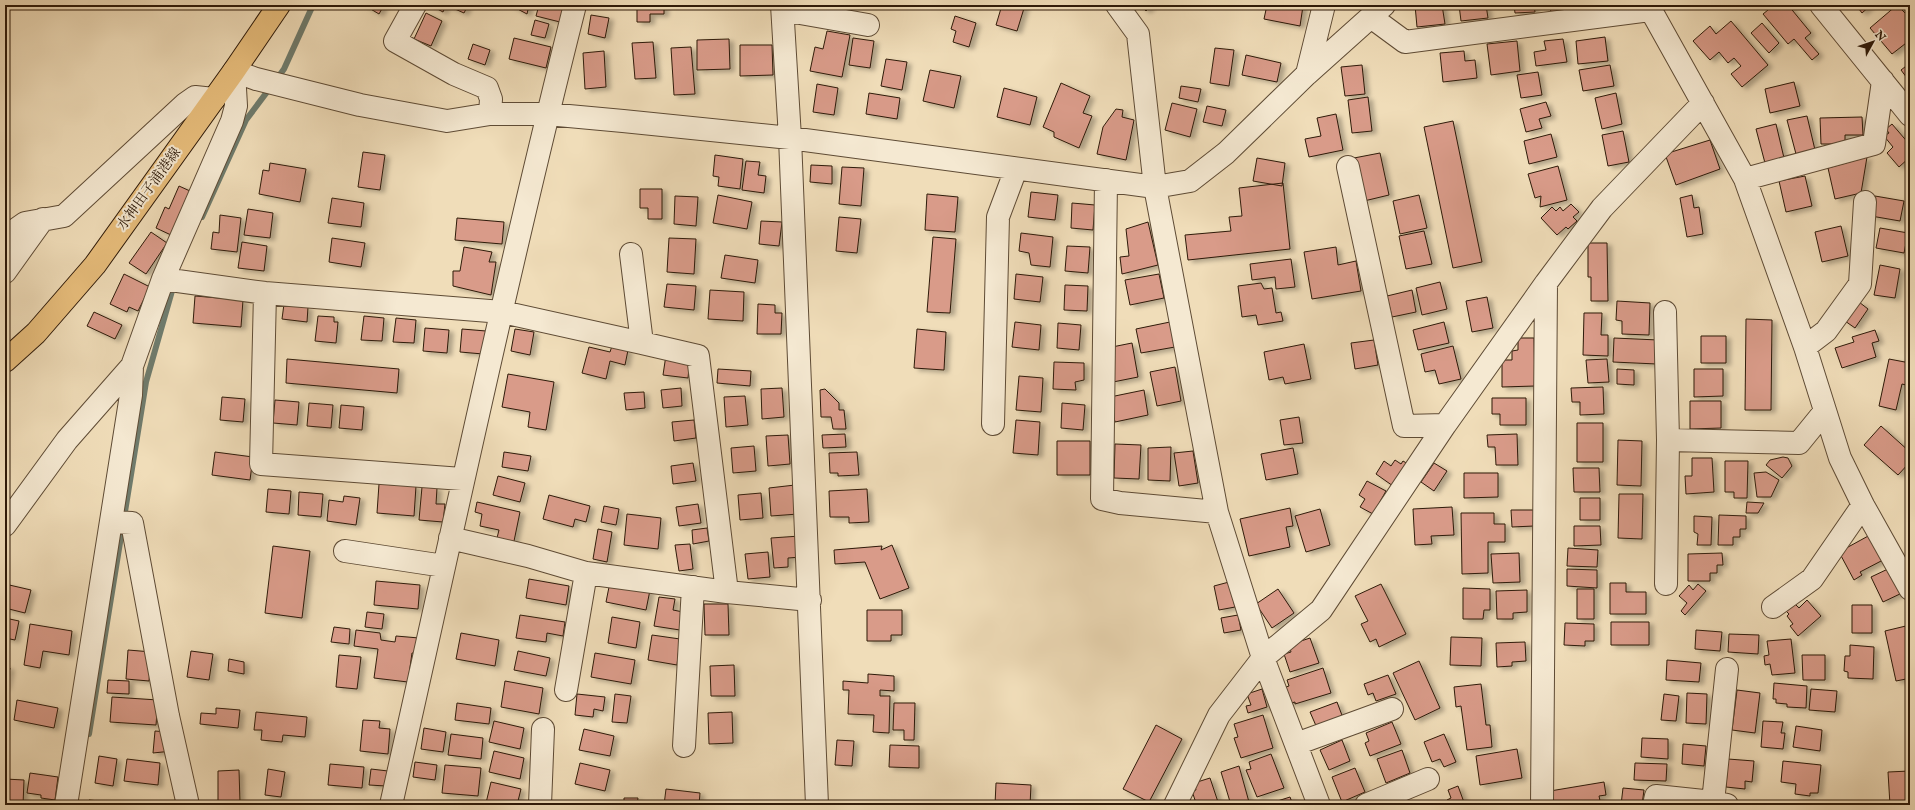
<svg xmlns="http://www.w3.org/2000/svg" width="1915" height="810" font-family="'IM FELL English','Noto Serif JP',serif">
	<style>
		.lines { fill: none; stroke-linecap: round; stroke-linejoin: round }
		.stream { stroke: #6f7b6c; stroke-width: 6 }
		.building { fill: #d99b89; stroke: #2e1a09; filter: url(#shadow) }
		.minor-casing { stroke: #5e4b35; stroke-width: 24 }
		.major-casing { stroke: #2e1a09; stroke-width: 24 }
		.minor { stroke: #f5e9d2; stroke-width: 22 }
		.major { stroke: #e8be7c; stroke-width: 22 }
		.labels { text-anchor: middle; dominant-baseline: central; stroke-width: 4; stroke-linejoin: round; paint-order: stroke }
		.street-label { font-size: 14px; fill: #2e1a09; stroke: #f5e9d2 }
	</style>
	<defs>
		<filter id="shadow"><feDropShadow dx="4.5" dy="2.5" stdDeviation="2" flood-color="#0004"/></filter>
	</defs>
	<rect width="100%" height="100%" fill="#f0ddb9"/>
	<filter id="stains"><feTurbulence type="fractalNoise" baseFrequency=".005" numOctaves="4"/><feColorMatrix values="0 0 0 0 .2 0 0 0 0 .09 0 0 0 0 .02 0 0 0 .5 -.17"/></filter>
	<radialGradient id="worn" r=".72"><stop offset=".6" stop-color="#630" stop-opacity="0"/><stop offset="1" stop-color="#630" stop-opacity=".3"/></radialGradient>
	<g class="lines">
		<!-- stream -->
		<path class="stream" d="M276 80 284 69 313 5
			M202 217 246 120 270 88
			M89 734 146 382 174 284"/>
	</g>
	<!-- building -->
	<path class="building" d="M364 5H384L379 14Z
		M430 5H468L464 13 446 5 443 12Z
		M510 5H529L527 14Z
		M539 5H564L560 22 536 16Z
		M637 5H664V14H650V22H637Z
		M1002 5H1025L1017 31 996 25Z
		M1140 5H1152L1146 11Z
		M1267 5 1303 6 1300 26 1264 19Z
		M1415 5H1442L1445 24 1417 27Z
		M1459 5H1486L1488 18 1461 21Z
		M1514 5H1534L1535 12 1515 13Z
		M1550 5H1568L1569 11 1551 13Z
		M1763 5H1788L1811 33 1805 38 1819 54 1812 60 1794 39 1788 44 1763 14 1768 10Z
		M1856 5H1871L1862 13Z
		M1897 5 1910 18V40L1892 54 1870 28Z
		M426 13 442 21 431 46 414 39Z
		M591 15 609 18 605 38 588 34Z
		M955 16 976 23 969 47 953 42 956 31 951 29Z
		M535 20 549 24 545 38 531 35Z
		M1731 21 1768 65 1742 87 1731 74 1741 66 1734 58 1728 63 1719 52 1710 60 1693 41 1710 26 1716 34Z
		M1762 23 1779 43 1769 53 1751 33Z
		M827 31 850 35 842 77 810 71 815 47 823 49Z
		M1605 37 1608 61 1578 64 1576 41Z
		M514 38 551 47 546 68 509 59Z
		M853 38 874 41 870 68 849 65Z
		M729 39 730 69 697 70V40Z
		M1563 39 1567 62 1536 66 1534 52 1546 50 1544 41Z
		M1517 41 1520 71 1491 75 1487 44Z
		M653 42 656 78 635 79 632 43Z
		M473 44 490 50 485 65 468 59Z
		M740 45H772L773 75 740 76Z
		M691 47 695 94 674 95 671 48Z
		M1215 48 1234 50 1229 86 1210 83Z
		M604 51 606 87 585 89 583 53Z
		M1464 51 1465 61 1475 60 1477 78 1443 82 1440 53Z
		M1246 55 1281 63 1277 82 1242 75Z
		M886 59 907 62 902 90 881 86Z
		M1910 63V82L1901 70Z
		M1362 65 1365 94 1345 96 1341 67Z
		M1610 65 1614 86 1583 91 1579 70Z
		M930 70 961 76 954 108 923 101Z
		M1538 72 1542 95 1521 98 1517 75Z
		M1794 82 1800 106 1770 113 1765 89Z
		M1061 83 1090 96 1083 113 1092 116 1079 148 1054 137V132L1043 127Z
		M817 84 838 88 834 115 813 112Z
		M1181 86 1201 89 1198 102 1179 98Z
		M1004 88 1037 97 1030 125 997 117Z
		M869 93 900 98 897 119 866 114Z
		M1616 93 1622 124 1602 129 1595 98Z
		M1368 97 1372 131 1352 133 1348 100Z
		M1546 102 1551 116 1539 119 1542 128 1526 132 1520 109Z
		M1172 103 1197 109 1190 137 1165 130Z
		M1207 106 1226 110 1222 126 1203 122Z
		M1116 109 1123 110 1122 117 1134 120 1126 160 1097 154 1103 127Z
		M1336 114 1343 150 1309 157 1305 139 1321 136 1317 118Z
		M1807 116 1815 150 1796 154 1787 120Z
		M1862 117 1863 135H1845V144H1821L1820 118Z
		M1453 121 1482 262 1453 268 1424 127Z
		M1776 124 1784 158 1765 163 1756 129Z
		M1892 124 1910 145V157L1899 167 1887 153 1893 147 1884 136 1889 133 1886 129Z
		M1623 131 1629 162 1608 166 1602 135Z
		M1551 134 1557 157 1529 164 1524 141Z
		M1710 140 1720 169 1676 185 1665 154Z
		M363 152 385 155 380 190 358 187Z
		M1380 153 1389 195 1364 201 1354 158Z
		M715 155 743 159 740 189 718 186 719 177 713 176Z
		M1867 157 1861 193 1835 199 1828 168Z
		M1257 158 1285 163 1282 186 1253 181Z
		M746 161 760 162 758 175 766 176 764 193 742 190Z
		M270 163 306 169 300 202 259 194 263 170 269 171Z
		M811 165 832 166V184L810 182Z
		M1558 166 1567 200 1540 207 1541 196 1535 198 1528 174Z
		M842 167 864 168 861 206 839 204Z
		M1805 176 1812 206 1786 212 1779 181Z
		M1283 183 1290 249 1188 260 1185 235 1231 231 1229 217 1242 216 1239 188Z
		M179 186 190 191 171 235 156 228 165 207 169 209Z
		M640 189H662V219H648V208H640Z
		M1031 192 1058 195 1055 220 1028 217Z
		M927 194 958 197 955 232 925 230Z
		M718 195 752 202 747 229 713 223Z
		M1419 195 1427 228 1400 234 1393 201Z
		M1692 195 1694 208 1699 207 1703 234 1687 237 1680 198Z
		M675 196 698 197 696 226 674 224Z
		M1875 196 1904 201 1900 221 1871 216Z
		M332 198 364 203 361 227 328 223Z
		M1072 203 1095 205 1093 230 1071 228Z
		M1571 204 1579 212 1573 217 1577 221 1568 229 1566 227 1557 235 1541 218 1552 207 1556 211 1560 207 1563 211Z
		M248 209 273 213 270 238 244 235Z
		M220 215 241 218 237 252 211 249 213 232 219 233Z
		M839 217 861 219 857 253 836 251Z
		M457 218 504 222 502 244 455 240Z
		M761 221 782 222 779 246 759 244Z
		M1148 222 1158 265 1122 274 1120 257 1129 256 1126 229Z
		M1841 226 1848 256 1822 262 1815 232Z
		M1880 228 1908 233 1904 253 1876 248Z
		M1424 231 1432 264 1406 269 1399 236Z
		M151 232 167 243 146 274 129 263Z
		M1021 233 1053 237 1050 267 1031 265 1029 253 1019 251Z
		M933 237 956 239 950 313 927 312Z
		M332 238 365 243 361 267 329 262Z
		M669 238 696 239 694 274 667 272Z
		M242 242 267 246 264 271 238 268Z
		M1588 243H1607L1608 301H1591V277H1588Z
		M1067 246 1090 247 1088 273 1065 271Z
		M464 247 492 252 489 262H496L491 295 453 286V271H460Z
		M1336 247 1338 265 1356 261 1361 291 1312 299 1304 252Z
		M725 255 758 260 755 283 721 278Z
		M1291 259 1295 287 1276 289 1275 277 1252 280 1250 264Z
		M1880 265 1900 269 1895 298 1874 295Z
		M124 274 150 287 138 311 129 307 127 312 110 304Z
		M1016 274 1043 277 1040 302 1014 299Z
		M1159 274 1164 298 1130 305 1125 280Z
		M1440 282 1447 309 1422 315 1416 288Z
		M1261 283 1264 289 1272 288 1276 313 1281 312 1283 321 1258 325 1256 315 1242 317 1238 286Z
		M667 284 696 286 694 310 664 307Z
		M1065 285 1088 286 1087 311 1064 310Z
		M710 290 744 292 743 321 708 319Z
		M1412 290 1416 312 1392 317 1387 296Z
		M195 296 243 300 241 327 193 323Z
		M1487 297 1493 328 1472 332 1466 301Z
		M1617 301 1650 303 1649 335 1622 334V321L1616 320Z
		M1859 302 1868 309 1855 328 1845 321Z
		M284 304 308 307 307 322 282 319Z
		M758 304 775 305V313H782L781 334H757Z
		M94 312 122 325 115 339 87 326Z
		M1584 313H1602L1601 335H1608V356L1583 355Z
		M318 316 334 317V322H338L336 343 315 341Z
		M364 316 384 318 382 341 361 340Z
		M396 318 416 320 414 343 393 342Z
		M1746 319 1772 320 1771 410H1745Z
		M1015 322 1041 325 1039 350 1012 347Z
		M1170 322 1175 347 1141 353 1136 329Z
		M1444 322 1449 343 1418 350 1413 330Z
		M1058 323 1081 325 1079 350 1057 348Z
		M425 328 449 330 447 353 423 351Z
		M462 329 486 331 483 354 460 352Z
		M515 329 534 332 530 355 511 351Z
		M917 329 946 332 944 370 914 368Z
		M1875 330 1879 341 1872 343 1876 357 1842 368 1835 348 1854 342 1852 337Z
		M1701 336H1726V363H1701Z
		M1518 338H1534L1535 386 1502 387V360H1512V351L1518 350Z
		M1614 338 1658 340 1657 364 1613 362Z
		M1374 340 1378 365 1355 369 1351 343Z
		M1132 343 1138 377 1113 382 1107 348Z
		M1304 344 1311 379 1285 384 1283 377 1269 380 1264 352Z
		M612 346 628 350 625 365 610 361 606 379 582 373 589 347 610 352Z
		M1453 346 1461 379 1439 384 1435 370 1425 372 1421 354Z
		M666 355 690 358 688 378 663 375Z
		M287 359 399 369 397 393 286 383Z
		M1607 359 1609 382 1588 383 1586 360Z
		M1889 359 1910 363V386L1902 384 1896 410 1879 406Z
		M1054 362 1084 363V380L1075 382 1076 390 1053 389Z
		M1175 367 1181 401 1157 406 1150 372Z
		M718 369 751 371 750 386 717 383Z
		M1617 369 1634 370V385L1617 384Z
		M1694 369H1723V396L1694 397Z
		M508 374 554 382 546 430 528 427 530 412 502 407Z
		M1019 376 1043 378 1041 412 1016 410Z
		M1603 387 1604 414 1580 415V402H1572L1571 388Z
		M681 388 682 406 663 408 661 390Z
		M782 388 784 417 762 419 761 389Z
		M825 389 839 403V410H844L846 429H833L831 417H821L820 390Z
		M1144 390 1148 415 1115 422 1110 397Z
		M644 392 645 408 626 410 624 393Z
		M745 396 748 425 726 427 724 397Z
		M222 397 245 399 243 422 220 420Z
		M1492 398H1526V425H1500V414H1492Z
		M275 400 299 402 297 425 273 423Z
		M1690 401H1721V428L1690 429Z
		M309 403 333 405 331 428 307 426Z
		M1062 403 1085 405 1083 430 1061 428Z
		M341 405 364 407 362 430 339 428Z
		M1299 417 1303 443 1284 445 1280 420Z
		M694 420 696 438 674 441 672 422Z
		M1016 420 1040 422 1038 455 1013 453Z
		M1577 423H1603V462H1577Z
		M1881 426 1910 452V462L1898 475 1864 445Z
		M845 434 846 447 823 448 822 435Z
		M1517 434 1518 465H1496L1495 447H1488L1487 435Z
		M788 435 790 464 768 466 766 436Z
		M1618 440 1642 441 1641 486 1617 485Z
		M1057 441H1090V475H1057Z
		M1115 444 1141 445 1139 479 1114 478Z
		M754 446 756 471 733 473 731 448Z
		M1171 447 1170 481 1148 480V448Z
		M1293 448 1298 474 1266 480 1261 454Z
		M1193 451 1198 483 1179 486 1174 453Z
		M215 452 253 457 250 480 212 475Z
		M504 452 531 456 528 471 502 467Z
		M857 452 859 475 838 476V473H830L829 453Z
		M1783 457 1788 458 1792 466 1782 478 1766 465 1770 460Z
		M1692 458H1712L1714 492 1686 494 1685 476H1692Z
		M1395 460 1401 464 1403 461 1408 464 1393 486 1376 474 1384 461 1391 466Z
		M1725 461H1748L1747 498H1734V492H1725Z
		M693 463 696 481 673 484 671 466Z
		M1434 463 1447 471 1434 491 1421 482Z
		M1573 468H1599L1600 492H1574Z
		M1766 472 1779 480 1771 497H1757L1754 473Z
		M1464 473H1498V497L1464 498Z
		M498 476 525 483 520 502 493 495Z
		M1367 481 1386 491 1373 514 1360 507 1365 499 1359 495Z
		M379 484 416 486 414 516 377 513Z
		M795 485 798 514 771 516 769 488Z
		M422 487 437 488 436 504H445L443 522 419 520Z
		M268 489 291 491 289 514 266 512Z
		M867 489 869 522 849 523V517H830L829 491Z
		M299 492 323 494 321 517 298 515Z
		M761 493 763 518 740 520 738 495Z
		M1619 494H1643L1642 539 1618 538Z
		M549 495 590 506 586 522 575 519 573 527 543 519Z
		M344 496 360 498 356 525 327 521 329 500 343 502Z
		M1580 498H1600V520H1580Z
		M477 502 520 512 513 546 496 542 499 530 480 526 482 514 475 512Z
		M1747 502 1764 503 1758 513H1746Z
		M698 504 701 523 679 526 676 507Z
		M604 506 619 509 616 525 601 522Z
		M1452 507 1454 535 1431 536 1432 544 1415 545 1413 509Z
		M1290 508 1293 526 1286 527 1290 547 1249 556 1240 519Z
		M1320 509 1330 545 1306 552 1295 516Z
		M1511 510H1534V526L1512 527Z
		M1461 513H1494V524H1505V542H1488V573L1462 574Z
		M627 514 661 518 658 549 624 545Z
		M1719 515 1746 516V529H1740V537H1733V545H1718Z
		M1694 516 1712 517 1711 545H1697L1698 534 1694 532Z
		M1574 526H1600L1601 545 1574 546Z
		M707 528 709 541 693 544 692 530Z
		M598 529 612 532 607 562 593 559Z
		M1870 535 1883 560 1860 572 1862 575 1854 580 1839 552Z
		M800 536 802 557 788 558V567L774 568 771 538Z
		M690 544 693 569 679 571 675 545Z
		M892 545 909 588 880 599 865 562 835 564 834 550 882 546 881 550Z
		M273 546 310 551 302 618 265 613Z
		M1568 548 1598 550 1597 567 1567 566Z
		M768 552 770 577 748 579 745 554Z
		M1519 553 1520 582 1493 583 1491 554Z
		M1722 553 1723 565H1717V573H1710V581H1688V554Z
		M1890 568 1902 593 1883 602 1871 577Z
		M1567 569 1597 570V588L1567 586Z
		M529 579 569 586 566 605 526 598Z
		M376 581 420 585 418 609 374 605Z
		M610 582 650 590 646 610 606 602Z
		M1229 582 1235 607 1219 610 1214 586Z
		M1610 583H1626V592H1646V614H1610Z
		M5 584 31 590 25 613 5 608Z
		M1381 584 1406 634 1379 647 1376 639 1370 642 1361 624 1368 621 1355 596Z
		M1698 584 1706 591 1685 615 1681 611 1687 603 1679 596 1689 585 1693 590Z
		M1463 588 1490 589V610H1484L1483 619H1463Z
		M1278 589 1294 613 1272 628 1256 604Z
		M1577 589H1594V619H1577Z
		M1527 590V612L1513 613V619H1497L1496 591Z
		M659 597 675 599 673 610 683 612 680 630 654 626Z
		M1807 600 1821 616 1798 636 1790 626 1793 624 1787 616 1789 614 1786 611 1794 603 1799 608Z
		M704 604H728L729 635H705Z
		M1852 605H1872V633H1852Z
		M867 610H902V635H891V641H867Z
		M367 612 384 614 382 629 365 627Z
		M520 615 565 622 563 636 547 633 546 642 516 638Z
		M1238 615 1241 630 1224 633 1221 618Z
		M612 617 640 622 636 648 608 643Z
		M5 618 19 621 15 640 5 638Z
		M1611 622H1649V645H1611Z
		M1565 623 1594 624V641H1585V646L1564 645Z
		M30 624 72 631 69 655 43 651 40 668 24 665Z
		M1910 625V687L1908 688 1906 679 1896 681 1885 631Z
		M334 627 350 629 349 644 331 642Z
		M356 630 380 633 381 640 395 642 396 636 419 638 417 653H412L408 682 374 678 378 649 354 646Z
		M1696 630 1722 632 1720 651 1695 649Z
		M461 633 499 640 495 666 456 659Z
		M1729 634 1759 635 1758 654 1728 652Z
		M652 635 680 639 677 665 648 660Z
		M1451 637 1482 638 1481 666 1450 665Z
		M1310 638 1319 663 1290 672 1284 654 1291 652 1289 645Z
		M1791 639 1795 673 1772 675 1770 664 1765 665 1764 656 1769 655 1767 641Z
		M1525 642 1526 661 1512 662V666L1497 667 1496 643Z
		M1850 645 1874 647 1873 679 1848 678V672L1844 671 1845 656H1850Z
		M128 650 152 652 149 681 126 679Z
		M191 651 213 654 209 680 187 677Z
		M518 651 550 658 546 676 514 670Z
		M595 653 635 660 631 684 591 677Z
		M339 655 361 657 357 689 336 687Z
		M1802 655H1825V680H1803Z
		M229 659 244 662V674L228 671Z
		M1667 660 1701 663 1699 682 1666 680Z
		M1419 661 1440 708 1415 720 1393 673Z
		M734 665 735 696H711L710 666Z
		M5 666 10 668 6 688 5 687Z
		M1323 668 1331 693 1295 704V702L1288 704 1283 688 1289 686 1287 680Z
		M868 674 894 676V691L880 690V696H890L889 733 873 732 874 715 848 714 849 690H843V681L868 683Z
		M1388 675 1396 694 1376 701 1373 693 1368 695 1364 684Z
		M108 680 129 681V694L107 693Z
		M505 681 543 688 539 714 501 707Z
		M1774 683 1807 686 1806 708 1787 707V704L1776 703V699H1773Z
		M1481 684 1486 725H1490L1492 747 1467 750 1461 706 1456 707 1454 687Z
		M1262 689 1267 707 1248 713 1246 706 1251 705 1247 694Z
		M1811 689 1837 691 1835 712 1809 710Z
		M1737 690 1760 693 1755 733 1732 730Z
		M1687 693 1707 694 1706 724 1686 723Z
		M577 694 605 697 603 711 594 709 593 717 575 715Z
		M615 694 631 696 627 723 612 722Z
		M1664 694 1679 696 1676 721 1661 720Z
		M112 697 158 700 156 725 110 722Z
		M17 700 58 708 54 728 14 720Z
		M1337 702 1343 718 1317 728 1310 712Z
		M457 703 491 708 489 724 455 720Z
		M894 703H915L914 740H904V730H893Z
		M216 708 240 710 238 728 200 724 201 713 216 714Z
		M256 712 307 717 305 737 283 735 282 742 261 740 262 730H254Z
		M732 712 733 743 709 744 708 713Z
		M1263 715 1273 748 1241 758 1234 738 1238 737 1234 724Z
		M363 720 380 721 379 728 390 729 388 754 360 751Z
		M494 721 524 728 520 749 489 742Z
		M1763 721 1783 722 1781 733H1785L1783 749 1761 747Z
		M1392 722 1401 744 1370 756 1365 743 1369 741 1366 733Z
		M1156 725 1182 739 1149 802 1123 789Z
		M1796 726 1822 730 1820 751 1793 747Z
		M424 728 446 732 443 752 421 749Z
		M584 729 614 736 610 756 579 750Z
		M155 731 168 732 172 751 153 753Z
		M451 734 483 738 481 759 448 755Z
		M1444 734 1456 762 1444 767 1440 759 1432 762 1424 742Z
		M1642 738 1668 739V759L1641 757Z
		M837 740 854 741 852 766 835 765Z
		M1342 740 1350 761 1329 770 1320 750Z
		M1683 744 1706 746 1704 766 1682 764Z
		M890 745 919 746V768L889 767Z
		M1517 749 1522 778 1480 785 1476 756Z
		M1402 750 1410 773 1386 783 1377 759Z
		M494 751 524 758 520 779 489 772Z
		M1271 754 1284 788 1257 797 1246 770 1251 769 1249 762Z
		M99 756 117 759 113 786 95 783Z
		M127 759 160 763 158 785 124 781Z
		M1728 759 1754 761 1752 782 1745 781V789L1726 787Z
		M1783 761 1821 765 1818 793H1810V796L1795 794 1796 784 1781 782Z
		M415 762 437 765 435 780 413 777Z
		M580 763 610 770 605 791 575 784Z
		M1635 763 1667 764 1666 781 1634 780Z
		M330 764 364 767 362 788 328 785Z
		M445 765 481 768 478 796 442 793Z
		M1239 766 1249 802 1231 805 1221 772Z
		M1355 768 1365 792 1342 802 1332 777Z
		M268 769 285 772 281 797 265 795Z
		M371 769 388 771 386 786 369 785Z
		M239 770 240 803H218V771Z
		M1910 771V805H1890L1888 772Z
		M30 773 58 777 55 800 41 798V795L27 793Z
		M1210 778 1219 805H1190L1196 803 1192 791 1196 790 1194 783Z
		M5 779 24 780 23 805H5Z
		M491 782 521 789 517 805H496L486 803Z
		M1604 782 1606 795 1599 796 1601 805H1552L1550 791Z
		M996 783 1031 785 1030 805H995Z
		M1458 786 1465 805H1448L1447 800 1451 798 1448 790Z
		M1623 788 1644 790 1642 805H1621Z
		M666 789 700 793 699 805H664Z
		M1290 797 1293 805H1265Z
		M624 798H638L637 805H624Z
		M89 800 120 803V805H89Z
		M1413 801 1414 804 1419 802 1420 805H1407L1406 804Z"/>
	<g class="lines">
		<defs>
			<path id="minor" d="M415 5 395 41 454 74 487 88 491 99 490 114
				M782 5 790 138 817 805
				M1117 5 1138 34 1155 187 1217 512 1263 658 1319 805
				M1648 5 1745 179 1805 347 1840 458 1863 505 1910 589
				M1821 5 1910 115
				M783 10 868 25
				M1371 17 1405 42 1650 10
				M1307 74 1324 5
				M1348 167 1404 426 1445 425
				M1745 179 1874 144 1883 81
				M1106 180 1102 499 1120 503 1217 512
				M5 242 15 230 25 223 64 216 185 104 195 97 214 99
				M631 254 642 343 698 356 727 592
				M5 272 43 219
				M163 279 265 293 502 312 642 343
				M265 293 261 464 462 479
				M1665 312 1668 440 1666 584
				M1805 347 1826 331 1860 284 1865 202
				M993 424 998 217 1016 169
				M1668 440 1799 443 1825 411
				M111 522 132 523 168 716 188 805
				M5 525 67 440 132 366
				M450 538 528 556 586 573 727 592 810 600
				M345 551 444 566
				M1773 607 1812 579 1863 505
				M1727 669 1713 802 1727 805
				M566 690 586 573
				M1296 744 1392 709
				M684 746 693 587
				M66 805 131 395 132 366 163 279 232 121 236 106 234 71 256 79 360 105 447 121 490 114H547L623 121 790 138 1155 187 1190 181 1226 153 1307 74 1384 5
				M391 805C451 538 508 270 575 5
				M540 805 543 729
				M1175 805 1219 715 1263 658 1321 610 1445 425 1546 283 1602 208 1703 103
				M1366 805 1428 779
				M1542 805 1546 283
				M1654 805 1656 796 1713 802"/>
			<path id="major" d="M5 361 36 333 95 265 234 71 279 5"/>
		</defs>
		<!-- minor casing -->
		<use href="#minor" class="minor-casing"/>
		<!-- major casing -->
		<use href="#major" class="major-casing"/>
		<!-- minor -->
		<use href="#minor" class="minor"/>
		<!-- major -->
		<use href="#major" class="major"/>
	</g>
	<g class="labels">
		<!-- street labels -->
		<g class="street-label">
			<text transform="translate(149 189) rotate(-54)">水神田子浦港線</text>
		</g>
	</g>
	<!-- margin -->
	<rect width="1915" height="810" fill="none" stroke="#f0ddb9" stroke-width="20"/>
	<rect x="6" y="6" width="1903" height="798" fill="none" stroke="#2e1a09" stroke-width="2"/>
	<rect x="10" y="10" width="1895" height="790" fill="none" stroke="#2e1a09"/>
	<!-- north arrow -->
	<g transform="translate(1873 42) rotate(50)" stroke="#f5e9d2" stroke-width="3" paint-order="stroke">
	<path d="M0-3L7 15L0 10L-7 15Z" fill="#2e1a09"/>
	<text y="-6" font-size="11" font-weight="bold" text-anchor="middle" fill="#2e1a09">N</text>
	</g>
	<rect width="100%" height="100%" filter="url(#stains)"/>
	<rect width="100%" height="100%" fill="url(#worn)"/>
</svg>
